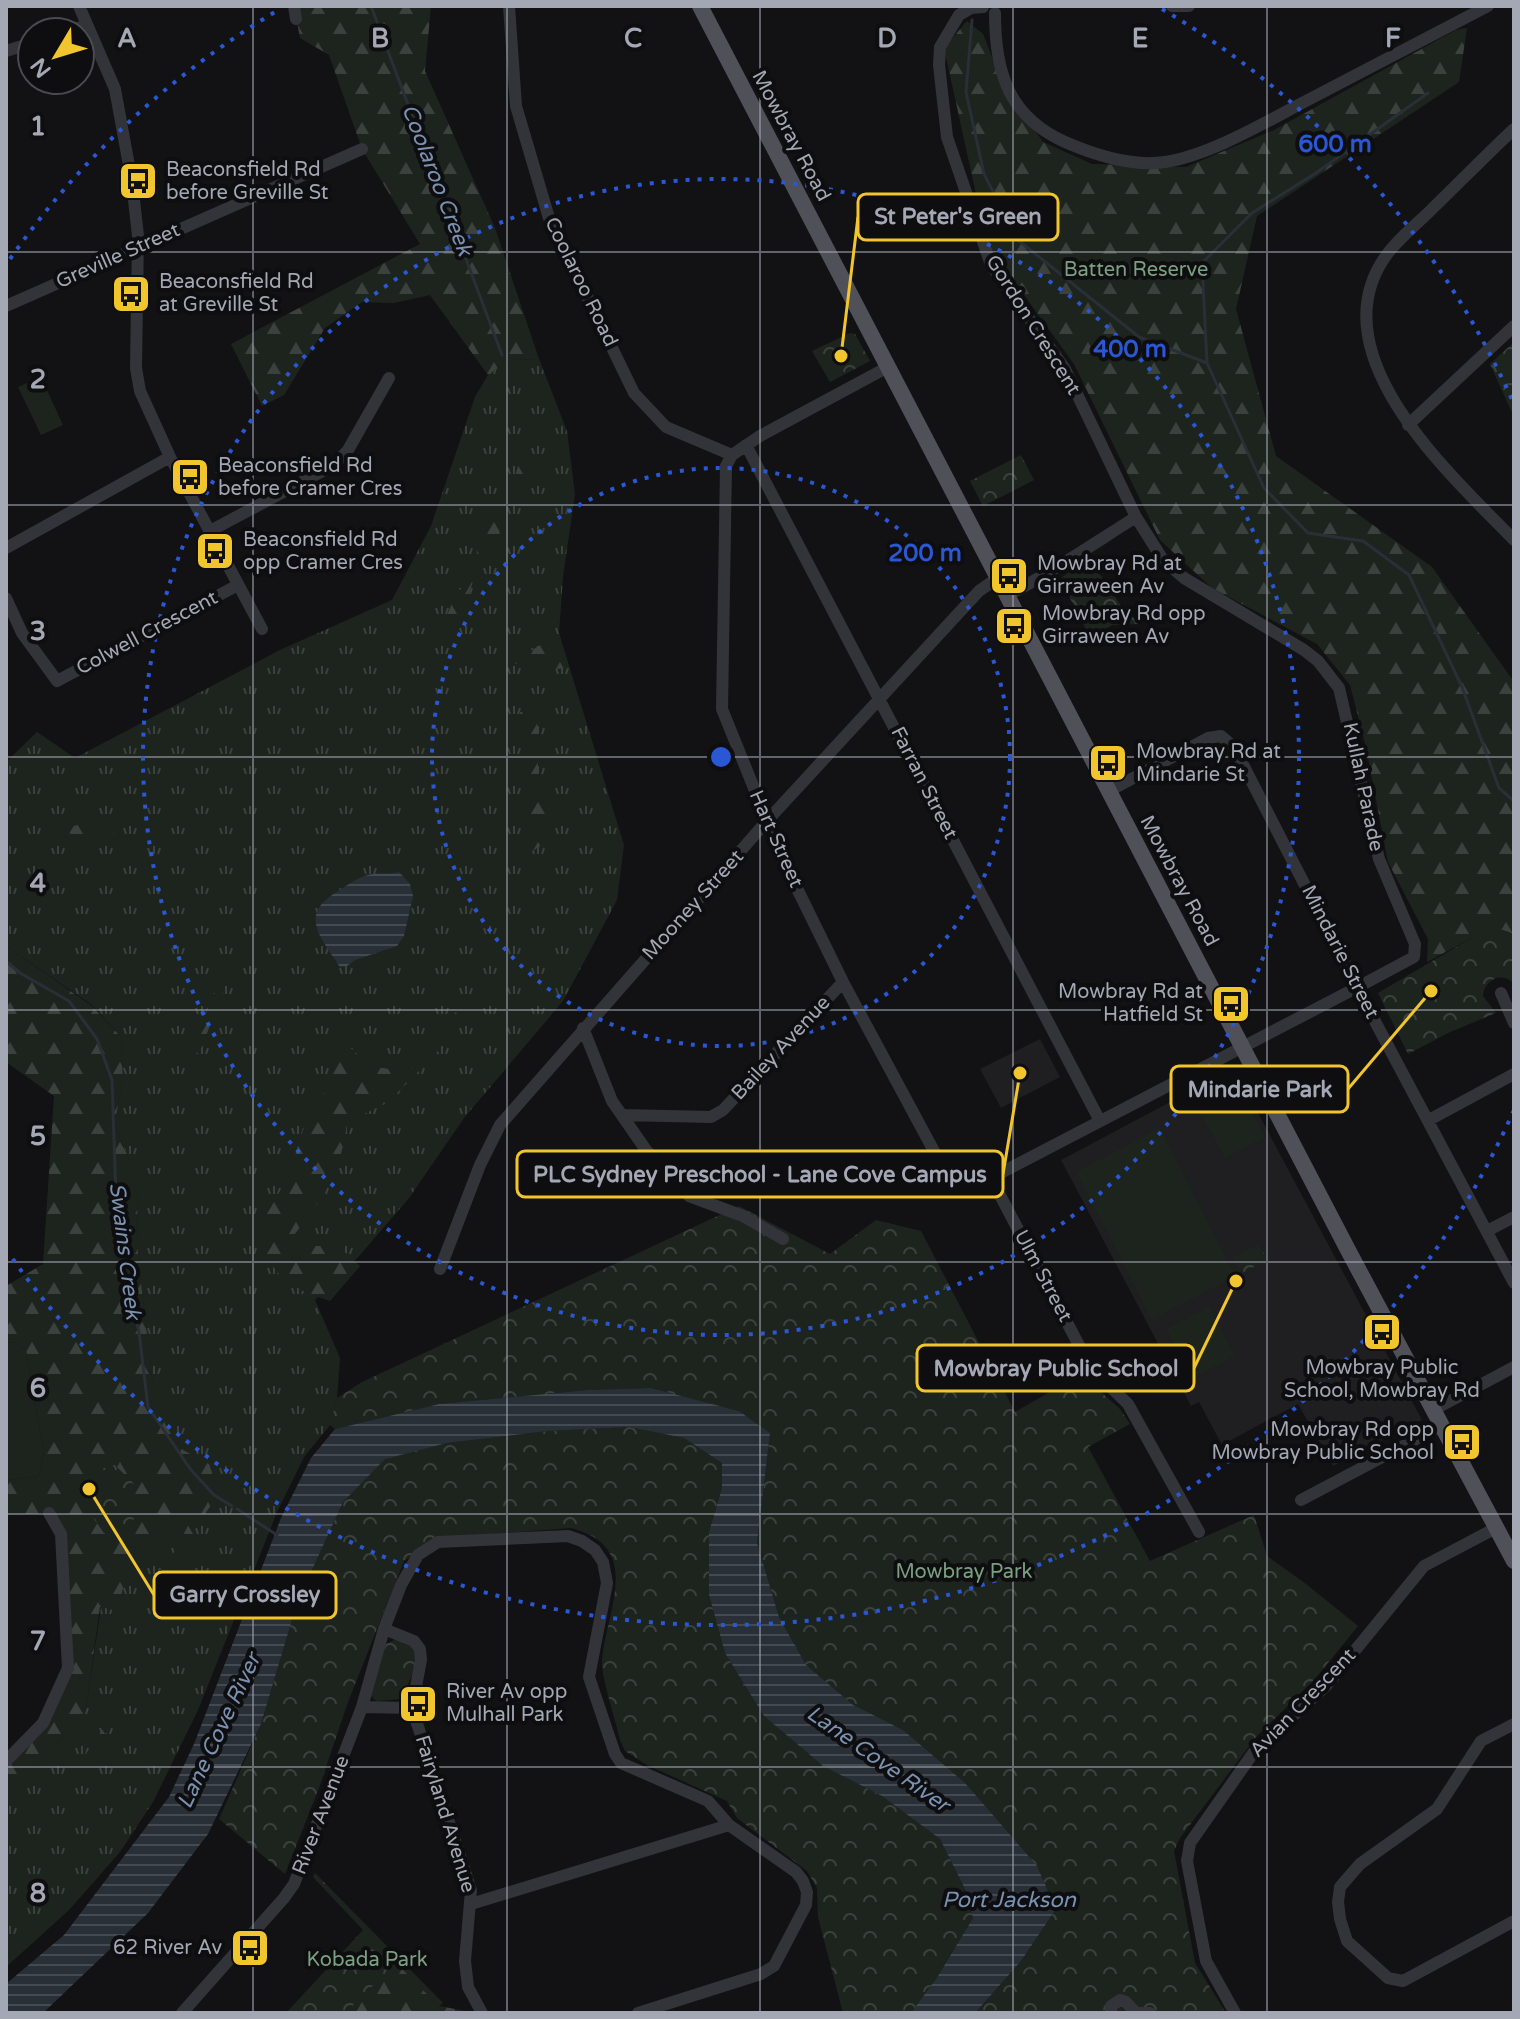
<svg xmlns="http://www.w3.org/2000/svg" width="1520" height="2019" font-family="'Varela Round',sans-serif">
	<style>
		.built { fill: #1f1e21 }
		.grass { fill: url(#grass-tufts) }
		.forest { fill: url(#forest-firs) }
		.park { fill: url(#park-crowns) }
		.garden { fill: #1d241e }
		.water { fill: url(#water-rules) }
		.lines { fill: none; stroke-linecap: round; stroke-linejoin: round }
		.stream { stroke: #292f37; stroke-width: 3 }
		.minor { stroke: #333439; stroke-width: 12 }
		.major { stroke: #4f5058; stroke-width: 16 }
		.grid { fill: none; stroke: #a4a7b4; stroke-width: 2; stroke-opacity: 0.55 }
		.ring { fill: none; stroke: #2a57d4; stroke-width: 4; stroke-dasharray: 4 8 }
		.labels { text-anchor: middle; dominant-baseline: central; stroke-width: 8; stroke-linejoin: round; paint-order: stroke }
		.street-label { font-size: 20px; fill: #a4a7b4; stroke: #0e0d0f }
		.poi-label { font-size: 20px; fill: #a4a7b4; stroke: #0e0d0f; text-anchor: start }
		.park-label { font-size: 20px; fill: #7ba081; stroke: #0e0d0f }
		.water-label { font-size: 22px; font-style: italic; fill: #7a91b0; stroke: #0e0d0f }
		.grid-label { font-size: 26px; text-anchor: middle; font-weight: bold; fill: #a4a7b4; stroke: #0e0d0f; stroke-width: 8; stroke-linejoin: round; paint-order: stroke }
		.centre { fill: #2a57d4; stroke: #0e0d0f; stroke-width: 4 }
		.ring-label { font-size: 24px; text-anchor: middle; font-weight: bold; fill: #2a57d4; stroke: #0e0d0f; stroke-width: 8; stroke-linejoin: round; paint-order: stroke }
		.leader { fill: none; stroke: #f1c52e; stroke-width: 3 }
		.callout-dot { fill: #f1c52e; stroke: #0e0d0f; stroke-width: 3 }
		.callout { fill: #0e0d0f; stroke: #f1c52e; stroke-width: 3 }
		.callout-label { font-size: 22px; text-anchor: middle; font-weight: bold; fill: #a4a7b4 }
	</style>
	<defs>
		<pattern id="grass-tufts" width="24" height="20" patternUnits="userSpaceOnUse" patternTransform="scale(2)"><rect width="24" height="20" fill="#1d241e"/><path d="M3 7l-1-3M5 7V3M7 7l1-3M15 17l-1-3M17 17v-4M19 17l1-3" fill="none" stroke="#3b413c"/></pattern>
		<pattern id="forest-firs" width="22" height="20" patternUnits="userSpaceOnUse" patternTransform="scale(2)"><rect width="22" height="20" fill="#1d241e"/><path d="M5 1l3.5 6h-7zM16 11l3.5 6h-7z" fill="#3b413c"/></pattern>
		<pattern id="park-crowns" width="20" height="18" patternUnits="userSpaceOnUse" patternTransform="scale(2)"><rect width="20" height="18" fill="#1d241e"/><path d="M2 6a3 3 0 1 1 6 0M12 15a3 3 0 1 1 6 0" fill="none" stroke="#3b413c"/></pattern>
		<pattern id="water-rules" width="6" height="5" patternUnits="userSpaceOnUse" patternTransform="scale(2)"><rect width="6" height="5" fill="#292f37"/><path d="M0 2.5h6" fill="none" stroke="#454a52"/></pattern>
	</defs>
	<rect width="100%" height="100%" fill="#121214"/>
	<!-- built -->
	<path class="built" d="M1040 1039 1060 1077 1001 1108 980 1069Z
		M1234 1068 1422 1420 1333 1466 1298 1404 1222 1445 1199 1402 1191 1406 1061 1160Z"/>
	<!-- grass -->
	<path class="grass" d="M539 359 567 431 575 494 563 577 559 633 624 845 617 900 563 1001 464 1118 409 1198 360 1255 315 1300 340 1358 337 1398 330 1425 304 1457 277 1512 198 1710 153 1802 120 1852 69 1910 6 1967V1797L35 1770 86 1708 101 1607 183 1450 153 1385 138 1258 137 1177 114 1126 123 1080 121 1037 92 1005 6 946V762L37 732 75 758 280 650 392 600 431 526 475 397 488 375 510 360Z"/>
	<!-- forest -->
	<path class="forest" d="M294 6H431L425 71 495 228 539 359 510 360 488 375 430 295 394 303 362 302 325 328 284 395 262 406 231 344 420 244 362 149 329 55 300 38Z
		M967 21 983 34 1003 85 1043 142 1092 164 1186 167 1274 130 1456 30 1467 28 1459 82 1257 216 1236 309 1276 456 1432 567 1514 682V934L1492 927 1427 962 1428 939 1388 862 1366 747 1350 685 1317 644 1212 588 1160 540 1074 364 987 244 944 48Z
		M523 431C533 452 527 477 514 496L510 494 519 463Z
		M498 508 501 522 499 537 488 546 485 560 478 561 473 518 482 525 493 522Z
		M474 579 461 615 452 622H444L457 592Z
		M559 633 568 668 555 669 512 663Z
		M537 710 538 785 546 806 540 846 531 852 521 828 525 754 520 712Z
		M107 820 114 834 103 843 71 835 67 827Z
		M6 946 92 1006 121 1037 123 1080 114 1126 137 1177 138 1258 153 1384 183 1450 209 1464 219 1493 195 1529 164 1609 154 1615C152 1588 177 1547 190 1522L184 1515 146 1544 127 1569 118 1611 100 1607 86 1708 35 1770 6 1797V1761L43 1723 68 1668 64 1564 49 1513 6 1515V1480L39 1476 44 1452 26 1351 18 1343 6 1342V1286L43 1264 54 1096 6 1062Z
		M221 975 229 976 199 1054 192 1049Z
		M461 1005 468 1014 432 1058 387 1103 347 1122C343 1167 322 1201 294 1235L302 1246H323L333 1241 360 1266 330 1301C271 1281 274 1272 253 1218 289 1200 294 1150 308 1117 313 1105 324 1097 328 1086 333 1073 334 1056 337 1043L344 1042C373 1068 375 1071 414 1068Z
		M112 1716 114 1722 78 1773 76 1768Z
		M396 1962 439 2006 477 2013H345Z"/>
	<!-- park -->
	<path class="park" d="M850 333 855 334 870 361 830 382 812 351Z
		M1514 342V417L1490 364Z
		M1021 455 1034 480 983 506 970 481Z
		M1088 557 1122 607 1140 624 1112 625 1095 635 1087 631 1060 579Z
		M1492 926 1514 934V984C1503 971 1484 979 1483 996L1496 1013 1450 1032 1408 1054 1378 993Z
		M739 1206 830 1254 876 1220 921 1231 1015 1412 1081 1374 1120 1409 1130 1424 1088 1447 1150 1561 1254 1515 1267 1556 1306 1584 1358 1626 1314 1680 1256 1737 1180 1838 1174 1851 1195 1963 1226 2013H975L1021 1961 1056 1909 1037 1866 903 1730 853 1706 806 1665 779 1617 757 1543 770 1433 739 1411 651 1388 588 1390 439 1404 335 1429 330 1425 337 1398 362 1382Z
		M1259 1244 1267 1260 1244 1272 1240 1270 1233 1257Z
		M629 1427 684 1438 722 1463V1488L709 1532V1595L725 1653 764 1716 823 1766 882 1796 940 1839 965 1889 973 1918 938 1976 911 2013H843L818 1917 817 1888 807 1871 737 1818 727 1801 647 1765 625 1751 620 1740C616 1720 601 1678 602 1660 607 1608 644 1547 571 1528L437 1538 404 1561 348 1702 319 1788 285 1874 219 1819 261 1724 297 1603 343 1502 385 1458 447 1443 548 1431Z
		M115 1465 133 1483 137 1511 135 1518 127 1525 104 1533 77 1495 101 1469Z
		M398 1638 414 1648 418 1660 402 1699 377 1701 371 1696 386 1644Z
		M315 1873 443 2003 439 2006 396 1963 345 2013H286L363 1930 313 1877Z"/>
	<!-- garden -->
	<path class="garden" d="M41 377 63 425 41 435 18 387Z
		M1234 1080 1265 1137 1225 1158 1194 1101Z
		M1159 1128 1236 1276 1152 1320 1076 1172Z
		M1209 1307 1235 1356 1192 1378 1166 1329Z
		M6 1342 18 1343 26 1351 44 1452 39 1476 6 1480Z"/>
	<!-- water -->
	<path class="water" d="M399 872 410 884 413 896 404 936 397 946 355 960 347 966 340 967C320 936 297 914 340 890 349 884 357 878 368 875 378 872 389 875 399 872Z
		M651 1388 739 1411 770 1433 757 1543 779 1617 806 1665 853 1705 903 1730 965 1783 1037 1866 1056 1909 1021 1961 975 2013H911L938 1976 973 1918 965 1889 940 1839 882 1796 823 1766 764 1716 725 1653 709 1595V1532L722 1488V1463L684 1438 629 1427 548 1431 447 1443 385 1459 343 1502 297 1603 261 1724 208 1834 148 1913 43 2013H6V1984L64 1935 169 1797 194 1744 281 1518 311 1458 335 1429 439 1404 588 1390Z"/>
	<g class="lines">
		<!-- stream -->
		<path class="stream" d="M371 6 502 355
			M972 20 966 92 984 174 1018 240 1139 337 1207 363 1264 488 1308 533 1363 541 1409 575 1462 687 1499 788 1514 801
			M1207 363 1202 263 1252 213 1316 173 1428 93
			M6 961 20 973 69 1001 97 1039 112 1080 117 1227 125 1276 139 1332 148 1407 191 1470 214 1495 232 1506
			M237 1509 277 1535"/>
		<!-- minor -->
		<path class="minor" d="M79 6 115 89 132 182 138 236 136 368 140 391 170 457 262 629
			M294 6 296 19
			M509 6 516 106 549 218 634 393 666 427 732 455
			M1172 6H1189
			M995 13C995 72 1008 116 1065 142 1095 155 1133 167 1165 162 1210 155 1264 123 1304 102 1365 70 1426 38 1488 6
			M66 32 87 25
			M6 51 32 43
			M1514 129C1486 155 1459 183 1431 210 1417 224 1400 237 1388 253 1313 352 1451 475 1514 540
			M6 306 362 149
			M888 367 760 436 732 455 726 466 722 709 783 860 843 982 956 1192 966 1191 991 1178 1358 987 1414 957 1415 944 1379 859 1339 688 1318 661 1304 650 1184 578 1163 560 1136 517 1065 369 991 265 947 137 939 65 940 47 959 15 971 8 983 7
			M1408 425 1514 326
			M746 445 1100 1121
			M210 531 334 465 348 450 389 378
			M6 548 170 457
			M1008 595C1053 572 1093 544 1136 517
			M6 598 22 633 57 681 238 585
			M1109 791 1208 738 1221 736 1234 747 1369 1010 1514 1283
			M1501 993 1514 1023
			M583 1028 612 1101 646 1150 689 1196 743 1216 783 1239
			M622 1115 711 1117 723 1110 843 982
			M1429 1120 1514 1074
			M991 1178 1091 1368 1128 1404 1199 1532
			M1487 1231 1514 1217
			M440 1269 480 1165 500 1125 766 822 979 591 999 577
			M1433 1410 1514 1367
			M1301 1500 1441 1426
			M384 1629 414 1641 420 1649 421 1660 412 1708 471 1890 465 1961 468 1987 482 2013
			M362 1707 412 1708
			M1514 1724 1481 1741 1437 1809 1360 1864 1340 1887 1338 1902 1340 1919 1347 1941 1388 1978 1403 1981 1514 1921
			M6 1761 43 1723 68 1668 61 1534 49 1513
			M471 1904 729 1825
			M182 2013 284 1898 294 1884 362 1707 384 1629 401 1585 418 1555 438 1542 568 1536 582 1541 595 1550 603 1562 607 1583 589 1677 615 1754 621 1763 708 1801 729 1825 796 1872 803 1881 807 1892 806 1905 774 1966 761 1974 638 2013
			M1111 2013V2006L1120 2000 1126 2002 1136 2013H1150
			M1235 2013 1206 1961 1187 1861 1190 1843 1256 1749 1326 1686 1424 1566 1496 1528"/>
		<!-- major -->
		<path class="major" d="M700 6 1348 1250 1514 1561"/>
	</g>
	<!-- grid -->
	<path class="grid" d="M253 6V2013M507 6V2013M760 6V2013M1013 6V2013M1267 6V2013M6 252H1514M6 505H1514M6 757H1514M6 1010H1514M6 1262H1514M6 1514H1514M6 1767H1514"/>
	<!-- distance rings -->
	<g class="ring">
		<circle cx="721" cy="757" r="289"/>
		<circle cx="721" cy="757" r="578"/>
		<path d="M1514 1110A868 868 0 0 1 10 1255M10 259A868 868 0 0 1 280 9M1162 9A868 868 0 0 1 1514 404"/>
	</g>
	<!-- icons -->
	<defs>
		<symbol id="bus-square" viewBox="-11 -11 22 22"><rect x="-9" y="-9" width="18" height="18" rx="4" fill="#f1c52e" stroke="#0e0d0f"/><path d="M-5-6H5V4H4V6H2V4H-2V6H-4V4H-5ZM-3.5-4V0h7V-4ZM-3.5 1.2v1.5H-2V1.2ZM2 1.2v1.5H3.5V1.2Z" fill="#111"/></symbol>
	</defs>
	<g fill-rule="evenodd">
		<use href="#bus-square" x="116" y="159" width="44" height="44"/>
		<use href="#bus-square" x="109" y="272" width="44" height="44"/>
		<use href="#bus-square" x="168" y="455" width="44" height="44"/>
		<use href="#bus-square" x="193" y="529" width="44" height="44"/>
		<use href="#bus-square" x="987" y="554" width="44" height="44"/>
		<use href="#bus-square" x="992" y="604" width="44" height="44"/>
		<use href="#bus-square" x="1086" y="741" width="44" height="44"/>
		<use href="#bus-square" x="1209" y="982" width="44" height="44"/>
		<use href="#bus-square" x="1360" y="1310" width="44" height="44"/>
		<use href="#bus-square" x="1440" y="1420" width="44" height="44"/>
		<use href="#bus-square" x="396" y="1682" width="44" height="44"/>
		<use href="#bus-square" x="228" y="1926" width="44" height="44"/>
	</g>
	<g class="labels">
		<!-- street labels -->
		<g class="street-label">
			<text transform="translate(791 136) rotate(62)">Mowbray Road</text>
			<text transform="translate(118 256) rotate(-24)">Greville Street</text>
			<text transform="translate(581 282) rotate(64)">Coolaroo Road</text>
			<text transform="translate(1033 325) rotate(58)">Gordon Crescent</text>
			<text transform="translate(147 633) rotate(-28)">Colwell Crescent</text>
			<text transform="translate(924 783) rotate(63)">Farran Street</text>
			<text transform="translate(1363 787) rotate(78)">Kullah Parade</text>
			<text transform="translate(776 839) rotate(66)">Hart Street</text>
			<text transform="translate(1179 881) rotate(62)">Mowbray Road</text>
			<text transform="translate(693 905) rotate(-48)">Mooney Street</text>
			<text transform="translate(1340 952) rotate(63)">Mindarie Street</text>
			<text transform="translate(781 1048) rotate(-47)">Bailey Avenue</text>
			<text transform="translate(1043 1276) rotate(62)">Ulm Street</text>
			<text transform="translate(1303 1703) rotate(-46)">Avian Crescent</text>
			<text transform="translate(445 1814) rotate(73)">Fairyland Avenue</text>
			<text transform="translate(321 1815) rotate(-69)">River Avenue</text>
		</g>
		<!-- poi labels -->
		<g class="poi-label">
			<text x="166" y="170">Beaconsfield Rd<tspan x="166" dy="23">before Greville St</tspan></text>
			<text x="159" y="282">Beaconsfield Rd<tspan x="159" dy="23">at Greville St</tspan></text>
			<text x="218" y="466">Beaconsfield Rd<tspan x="218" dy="23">before Cramer Cres</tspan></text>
			<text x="243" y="540">Beaconsfield Rd<tspan x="243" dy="23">opp Cramer Cres</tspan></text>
			<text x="1037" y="564">Mowbray Rd at<tspan x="1037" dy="23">Girraween Av</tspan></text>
			<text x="1042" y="614">Mowbray Rd opp<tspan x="1042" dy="23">Girraween Av</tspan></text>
			<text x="1136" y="752">Mowbray Rd at<tspan x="1136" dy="23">Mindarie St</tspan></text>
			<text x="1203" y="992" text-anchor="end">Mowbray Rd at<tspan x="1203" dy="23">Hatfield St</tspan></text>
			<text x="1382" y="1368" text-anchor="middle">Mowbray Public<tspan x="1382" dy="23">School, Mowbray Rd</tspan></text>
			<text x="1434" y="1430" text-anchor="end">Mowbray Rd opp<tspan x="1434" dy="23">Mowbray Public School</tspan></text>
			<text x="446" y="1692">River Av opp<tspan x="446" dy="23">Mulhall Park</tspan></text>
			<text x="222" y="1948" text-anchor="end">62 River Av</text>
		</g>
		<!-- park labels -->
		<g class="park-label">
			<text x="1136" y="270">Batten Reserve</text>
			<text x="964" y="1572">Mowbray Park</text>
			<text x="367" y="1960">Kobada Park</text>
		</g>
		<!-- water labels -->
		<g class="water-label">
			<text transform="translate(437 180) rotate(69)">Coolaroo Creek</text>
			<text transform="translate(125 1251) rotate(83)">Swains Creek</text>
			<text transform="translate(219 1731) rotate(-65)">Lane Cove River</text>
			<text transform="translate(878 1759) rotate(35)">Lane Cove River</text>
			<text x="1009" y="1900">Port Jackson</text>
		</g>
	</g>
	<g class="grid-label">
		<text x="127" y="47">A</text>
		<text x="380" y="47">B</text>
		<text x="633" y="47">C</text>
		<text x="887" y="47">D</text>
		<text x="1140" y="47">E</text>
		<text x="1393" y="47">F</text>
		<text x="38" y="135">1</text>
		<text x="38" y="388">2</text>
		<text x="38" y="640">3</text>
		<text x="38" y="892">4</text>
		<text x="38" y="1145">5</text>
		<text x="38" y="1397">6</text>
		<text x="38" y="1650">7</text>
		<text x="38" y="1902">8</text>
	</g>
	<circle cx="721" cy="757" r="12" class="centre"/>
	<g class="ring-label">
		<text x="1335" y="152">600 m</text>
		<text x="1130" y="357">400 m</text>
		<text x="925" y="561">200 m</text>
	</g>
	<!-- callouts -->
	<path class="leader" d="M841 356L858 217M1431 991L1348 1089M1020 1073L1003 1174M1236 1281L1194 1368M89 1489L154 1595"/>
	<g class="callout-dot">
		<circle cx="841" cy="356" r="8"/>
		<circle cx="1431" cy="991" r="8"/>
		<circle cx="1020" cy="1073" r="8"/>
		<circle cx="1236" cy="1281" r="8"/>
		<circle cx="89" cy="1489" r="8"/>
	</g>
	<g class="callout">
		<rect x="858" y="194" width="200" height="46" rx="8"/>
		<rect x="1171" y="1066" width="177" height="46" rx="8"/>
		<rect x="517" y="1151" width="486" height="46" rx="8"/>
		<rect x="917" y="1345" width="277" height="46" rx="8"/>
		<rect x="154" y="1572" width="182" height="46" rx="8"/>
	</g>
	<g class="callout-label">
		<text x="958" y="224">St Peter's Green</text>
		<text x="1260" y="1097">Mindarie Park</text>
		<text x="760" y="1182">PLC Sydney Preschool - Lane Cove Campus</text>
		<text x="1056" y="1376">Mowbray Public School</text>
		<text x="245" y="1602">Garry Crossley</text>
	</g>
	<!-- border -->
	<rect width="1520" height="2019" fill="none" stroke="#a4a7b4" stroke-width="16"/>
	<!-- north arrow -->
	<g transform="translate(56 56) rotate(232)"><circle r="38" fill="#0e0d0f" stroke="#4a4b51" stroke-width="2"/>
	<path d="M0-6L14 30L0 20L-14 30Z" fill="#f1c52e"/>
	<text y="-12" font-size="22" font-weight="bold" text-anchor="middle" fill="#a4a7b4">N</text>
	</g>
</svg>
